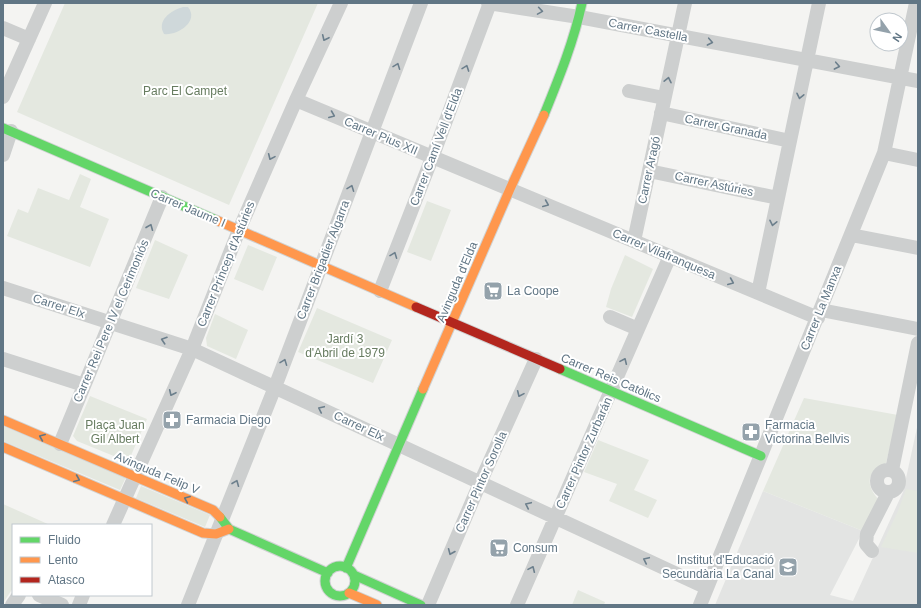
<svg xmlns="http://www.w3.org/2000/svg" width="921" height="608" font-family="Helvetica,sans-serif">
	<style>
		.built { fill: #e3e4e3 }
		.green { fill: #e4e8e0 }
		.water { fill: #cfd8da }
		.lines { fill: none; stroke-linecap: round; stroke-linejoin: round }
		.fast-casing { stroke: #d0d2d3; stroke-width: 11 }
		.slow-casing { stroke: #d0d2d3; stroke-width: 11 }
		.jam-casing { stroke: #d0d2d3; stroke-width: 11 }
		.street { stroke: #cdcfcf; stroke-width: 14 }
		.fast { stroke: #63d668; stroke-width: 9 }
		.slow { stroke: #ff974d; stroke-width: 9 }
		.jam { stroke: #b3261e; stroke-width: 9 }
		.oneway { stroke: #6c7f8c }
		.oneway2 { stroke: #617685 }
		.labels { text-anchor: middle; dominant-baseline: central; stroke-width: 4; stroke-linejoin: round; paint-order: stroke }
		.street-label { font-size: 12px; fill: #617685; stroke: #fff }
		.park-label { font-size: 12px; fill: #677c60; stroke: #fff }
		.poi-label { font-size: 12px; fill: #617685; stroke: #fff; text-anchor: start }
	</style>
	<rect width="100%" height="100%" fill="#f4f4f2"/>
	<!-- built -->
	<path class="built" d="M918 423V605H715L763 491 863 531 830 595 853 601 903 492Z"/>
	<!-- green -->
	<path class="green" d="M65 3H318L229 205 17 112Z
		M80 174 91 179 80 207 109 219 90 267 7 236 18 209 28 213 38 188 69 200Z
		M427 201 451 210 431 261 407 252Z
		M155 240 188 255 169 299 136 288Z
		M248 245 277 257 263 291 234 279Z
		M625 255 653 269 632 317 606 307 611 289Z
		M317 308 392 340 373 383 298 352Z
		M215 314 248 330 236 359 207 346 206 338Z
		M90 396 147 419 129 460 126 461 77 441 73 436Z
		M804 398 898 415 886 463C867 471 865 484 878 499L863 531 763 491Z
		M3 426 126 477 120 490 3 441Z
		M598 440 649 460 634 490 657 500 648 518 609 501 617 484 584 472Z
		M141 486 210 515 205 527 136 498Z
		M906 489 918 491V553L881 547 898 511Z
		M3 504 50 525H13V588L3 603Z
		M578 590 605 602 604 605H572Z"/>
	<!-- water -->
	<path class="water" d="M183 7H188C200 22 176 36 164 34 156 21 171 10 183 7Z"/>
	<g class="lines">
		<defs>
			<path id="fast" d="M544 115C559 78 574 41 582 3
				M3 128 216 220
				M560 369 761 456
				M220 517 229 529 328 573
				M325 581a15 15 0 1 1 30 0a15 15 0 1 1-30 0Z
				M346 568 423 389
				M354 575 421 605"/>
			<path id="slow" d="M216 220 416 307
				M423 389 510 189 544 115
				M3 420 213 510 220 517
				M3 447 203 533 216 534 229 529
				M349 593 377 605"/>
			<path id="jam" d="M416 307 560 369"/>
		</defs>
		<!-- fast casing -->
		<use href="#fast" class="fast-casing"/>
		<!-- slow casing -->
		<use href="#slow" class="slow-casing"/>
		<!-- jam casing -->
		<use href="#jam" class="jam-casing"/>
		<!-- street -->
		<path class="street" d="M488 3 579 17 918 81
			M3 28 29 39
			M629 91 664 98
			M3 97 45 3
			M296 100 818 318
			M661 113 790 141
			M884 153 918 160
			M3 155 11 131
			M649 171 778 198
			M851 235 918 248
			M634 241 685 3
			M3 288 192 349 707 588
			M380 291 432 158 490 3
			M758 293 819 3
			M821 310 918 329
			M610 317 638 329
			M3 359 84 385
			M60 444 162 197
			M877 481a11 11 0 1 1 22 0a11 11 0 1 1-22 0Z
			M892 470 918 343
			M113 525 192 349 239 230 296 100 341 3
			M872 551 866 544 867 534 888 493
			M39 595 62 605
			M12 605 19 595
			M79 605 83 595
			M188 605 275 387 421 3
			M428 605 480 483 536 359
			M517 605 670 256
			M700 605 884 153 916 3"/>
		<!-- fast -->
		<use href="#fast" class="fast"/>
		<!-- slow -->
		<use href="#slow" class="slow"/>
		<!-- jam -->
		<use href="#jam" class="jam"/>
	</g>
	<!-- one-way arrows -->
	<defs><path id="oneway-chevron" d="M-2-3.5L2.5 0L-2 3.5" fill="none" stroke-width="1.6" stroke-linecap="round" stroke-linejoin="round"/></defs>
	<g class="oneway">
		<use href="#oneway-chevron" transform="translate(540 11) rotate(9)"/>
		<use href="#oneway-chevron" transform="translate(325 38) rotate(115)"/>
		<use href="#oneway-chevron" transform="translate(710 42) rotate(11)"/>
		<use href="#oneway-chevron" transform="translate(397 66) rotate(-69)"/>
		<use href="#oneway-chevron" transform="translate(837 66) rotate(11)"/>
		<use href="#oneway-chevron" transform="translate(466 68) rotate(-70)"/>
		<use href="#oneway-chevron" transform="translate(668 80) rotate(-78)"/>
		<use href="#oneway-chevron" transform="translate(800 96) rotate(102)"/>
		<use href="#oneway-chevron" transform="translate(332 115) rotate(22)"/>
		<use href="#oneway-chevron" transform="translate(271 157) rotate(114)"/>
		<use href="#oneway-chevron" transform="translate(351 188) rotate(-69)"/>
		<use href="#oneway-chevron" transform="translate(546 204) rotate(23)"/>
		<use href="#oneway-chevron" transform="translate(773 223) rotate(102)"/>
		<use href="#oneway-chevron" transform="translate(150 227) rotate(-68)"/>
		<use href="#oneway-chevron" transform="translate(394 255) rotate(-69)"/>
		<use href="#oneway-chevron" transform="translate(731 282) rotate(23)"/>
		<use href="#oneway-chevron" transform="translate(164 340) rotate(-162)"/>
		<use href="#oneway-chevron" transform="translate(624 361) rotate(-66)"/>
		<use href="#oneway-chevron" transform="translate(284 362) rotate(-69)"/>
		<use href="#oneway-chevron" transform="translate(172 393) rotate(115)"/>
		<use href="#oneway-chevron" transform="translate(520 394) rotate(114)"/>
		<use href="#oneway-chevron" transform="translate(321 409) rotate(-155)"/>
		<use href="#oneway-chevron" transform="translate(236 483) rotate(-68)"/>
		<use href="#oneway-chevron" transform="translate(528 505) rotate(-155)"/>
		<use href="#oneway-chevron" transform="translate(451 552) rotate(113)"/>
		<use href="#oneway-chevron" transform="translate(646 560) rotate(-155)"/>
		<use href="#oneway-chevron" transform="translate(532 569) rotate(-66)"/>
	</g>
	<g class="oneway2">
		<use href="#oneway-chevron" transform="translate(42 437) rotate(-157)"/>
		<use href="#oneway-chevron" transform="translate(77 479) rotate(23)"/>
		<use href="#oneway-chevron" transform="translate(187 499) rotate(-157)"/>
	</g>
	<!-- icons -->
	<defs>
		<symbol id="supermarket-square" viewBox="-11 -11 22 22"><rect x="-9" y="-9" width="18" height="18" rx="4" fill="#94a2ab" stroke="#fff"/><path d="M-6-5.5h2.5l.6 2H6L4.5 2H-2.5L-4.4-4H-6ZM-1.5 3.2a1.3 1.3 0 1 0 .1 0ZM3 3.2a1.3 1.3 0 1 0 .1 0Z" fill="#fff"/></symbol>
		<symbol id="pharmacy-square" viewBox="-11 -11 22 22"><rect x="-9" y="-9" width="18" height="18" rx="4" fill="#94a2ab" stroke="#fff"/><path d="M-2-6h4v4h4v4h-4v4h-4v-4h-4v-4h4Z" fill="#fff"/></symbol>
		<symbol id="school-square" viewBox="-11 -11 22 22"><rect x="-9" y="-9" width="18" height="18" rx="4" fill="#94a2ab" stroke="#fff"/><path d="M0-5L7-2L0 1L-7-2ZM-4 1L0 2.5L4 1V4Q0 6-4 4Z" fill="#fff"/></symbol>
	</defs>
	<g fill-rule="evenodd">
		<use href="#supermarket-square" x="482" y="280" width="22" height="22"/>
		<use href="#pharmacy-square" x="161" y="409" width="22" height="22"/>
		<use href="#pharmacy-square" x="740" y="421" width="22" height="22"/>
		<use href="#supermarket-square" x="488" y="537" width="22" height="22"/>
		<use href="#school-square" x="777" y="556" width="22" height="22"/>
	</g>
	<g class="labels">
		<!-- street labels -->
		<g class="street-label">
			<text transform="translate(648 30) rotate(11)">Carrer Castella</text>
			<text transform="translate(726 127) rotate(12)">Carrer Granada</text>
			<text transform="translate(381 136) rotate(23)">Carrer Pius XII</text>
			<text transform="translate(436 147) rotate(-69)">Carrer Camí Vell d'Elda</text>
			<text transform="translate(649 170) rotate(-78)">Carrer Aragó</text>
			<text transform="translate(714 184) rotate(12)">Carrer Astúries</text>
			<text transform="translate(188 208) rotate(23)">Carrer Jaume I</text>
			<text transform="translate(664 254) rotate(23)">Carrer Vilafranquesa</text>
			<text transform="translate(323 260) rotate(-69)">Carrer Brigadier Algarra</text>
			<text transform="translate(226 264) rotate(-68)">Carrer Príncep d'Astúries</text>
			<text transform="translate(457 282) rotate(-67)">Avinguda d'Elda</text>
			<text transform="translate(59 306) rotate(18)">Carrer Elx</text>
			<text transform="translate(821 308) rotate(-68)">Carrer La Manxa</text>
			<text transform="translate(111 321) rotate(-67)">Carrer Rei Pere IV el Cerimoniós</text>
			<text transform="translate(611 378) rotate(23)">Carrer Reis Catòlics</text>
			<text transform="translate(359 426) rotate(25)">Carrer Elx</text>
			<text transform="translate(584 453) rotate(-66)">Carrer Pintor Zurbarán</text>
			<text transform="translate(157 473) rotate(23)">Avinguda Felip V</text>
			<text transform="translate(481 482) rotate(-66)">Carrer Pintor Sorolla</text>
		</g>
		<!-- park labels -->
		<g class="park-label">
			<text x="185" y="91">Parc El Campet</text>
			<text x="345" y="339">Jardí 3<tspan x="345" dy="14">d'Abril de 1979</tspan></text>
			<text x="115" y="425">Plaça Juan<tspan x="115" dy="14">Gil Albert</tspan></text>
		</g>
		<!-- poi labels -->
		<g class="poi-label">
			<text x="507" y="291">La Coope</text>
			<text x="186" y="420">Farmacia Diego</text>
			<text x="765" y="425">Farmacia<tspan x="765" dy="14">Victorina Bellvis</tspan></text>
			<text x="513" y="548">Consum</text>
			<text x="774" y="560" text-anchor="end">Institut d'Educació<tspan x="774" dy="14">Secundària La Canal</tspan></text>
		</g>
	</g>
	<!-- border -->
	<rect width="921" height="608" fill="none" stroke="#617685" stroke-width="8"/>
	<!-- legend -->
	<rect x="12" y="524" width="140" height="72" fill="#ffffff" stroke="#c0c8ce"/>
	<rect x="20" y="537" width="20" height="6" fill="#63d668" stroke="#c0c8ce"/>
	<text x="48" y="544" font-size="12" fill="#617685">Fluido</text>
	<rect x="20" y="557" width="20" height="6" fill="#ff974d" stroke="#c0c8ce"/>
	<text x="48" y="564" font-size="12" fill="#617685">Lento</text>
	<rect x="20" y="577" width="20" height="6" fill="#b3261e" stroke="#c0c8ce"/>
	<text x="48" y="584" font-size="12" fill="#617685">Atasco</text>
	<!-- north arrow -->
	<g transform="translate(889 32) rotate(123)"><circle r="19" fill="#ffffff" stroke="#c0c8ce"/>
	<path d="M0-3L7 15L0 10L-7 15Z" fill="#94a2ab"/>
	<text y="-6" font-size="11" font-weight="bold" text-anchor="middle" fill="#617685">N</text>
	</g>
</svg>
